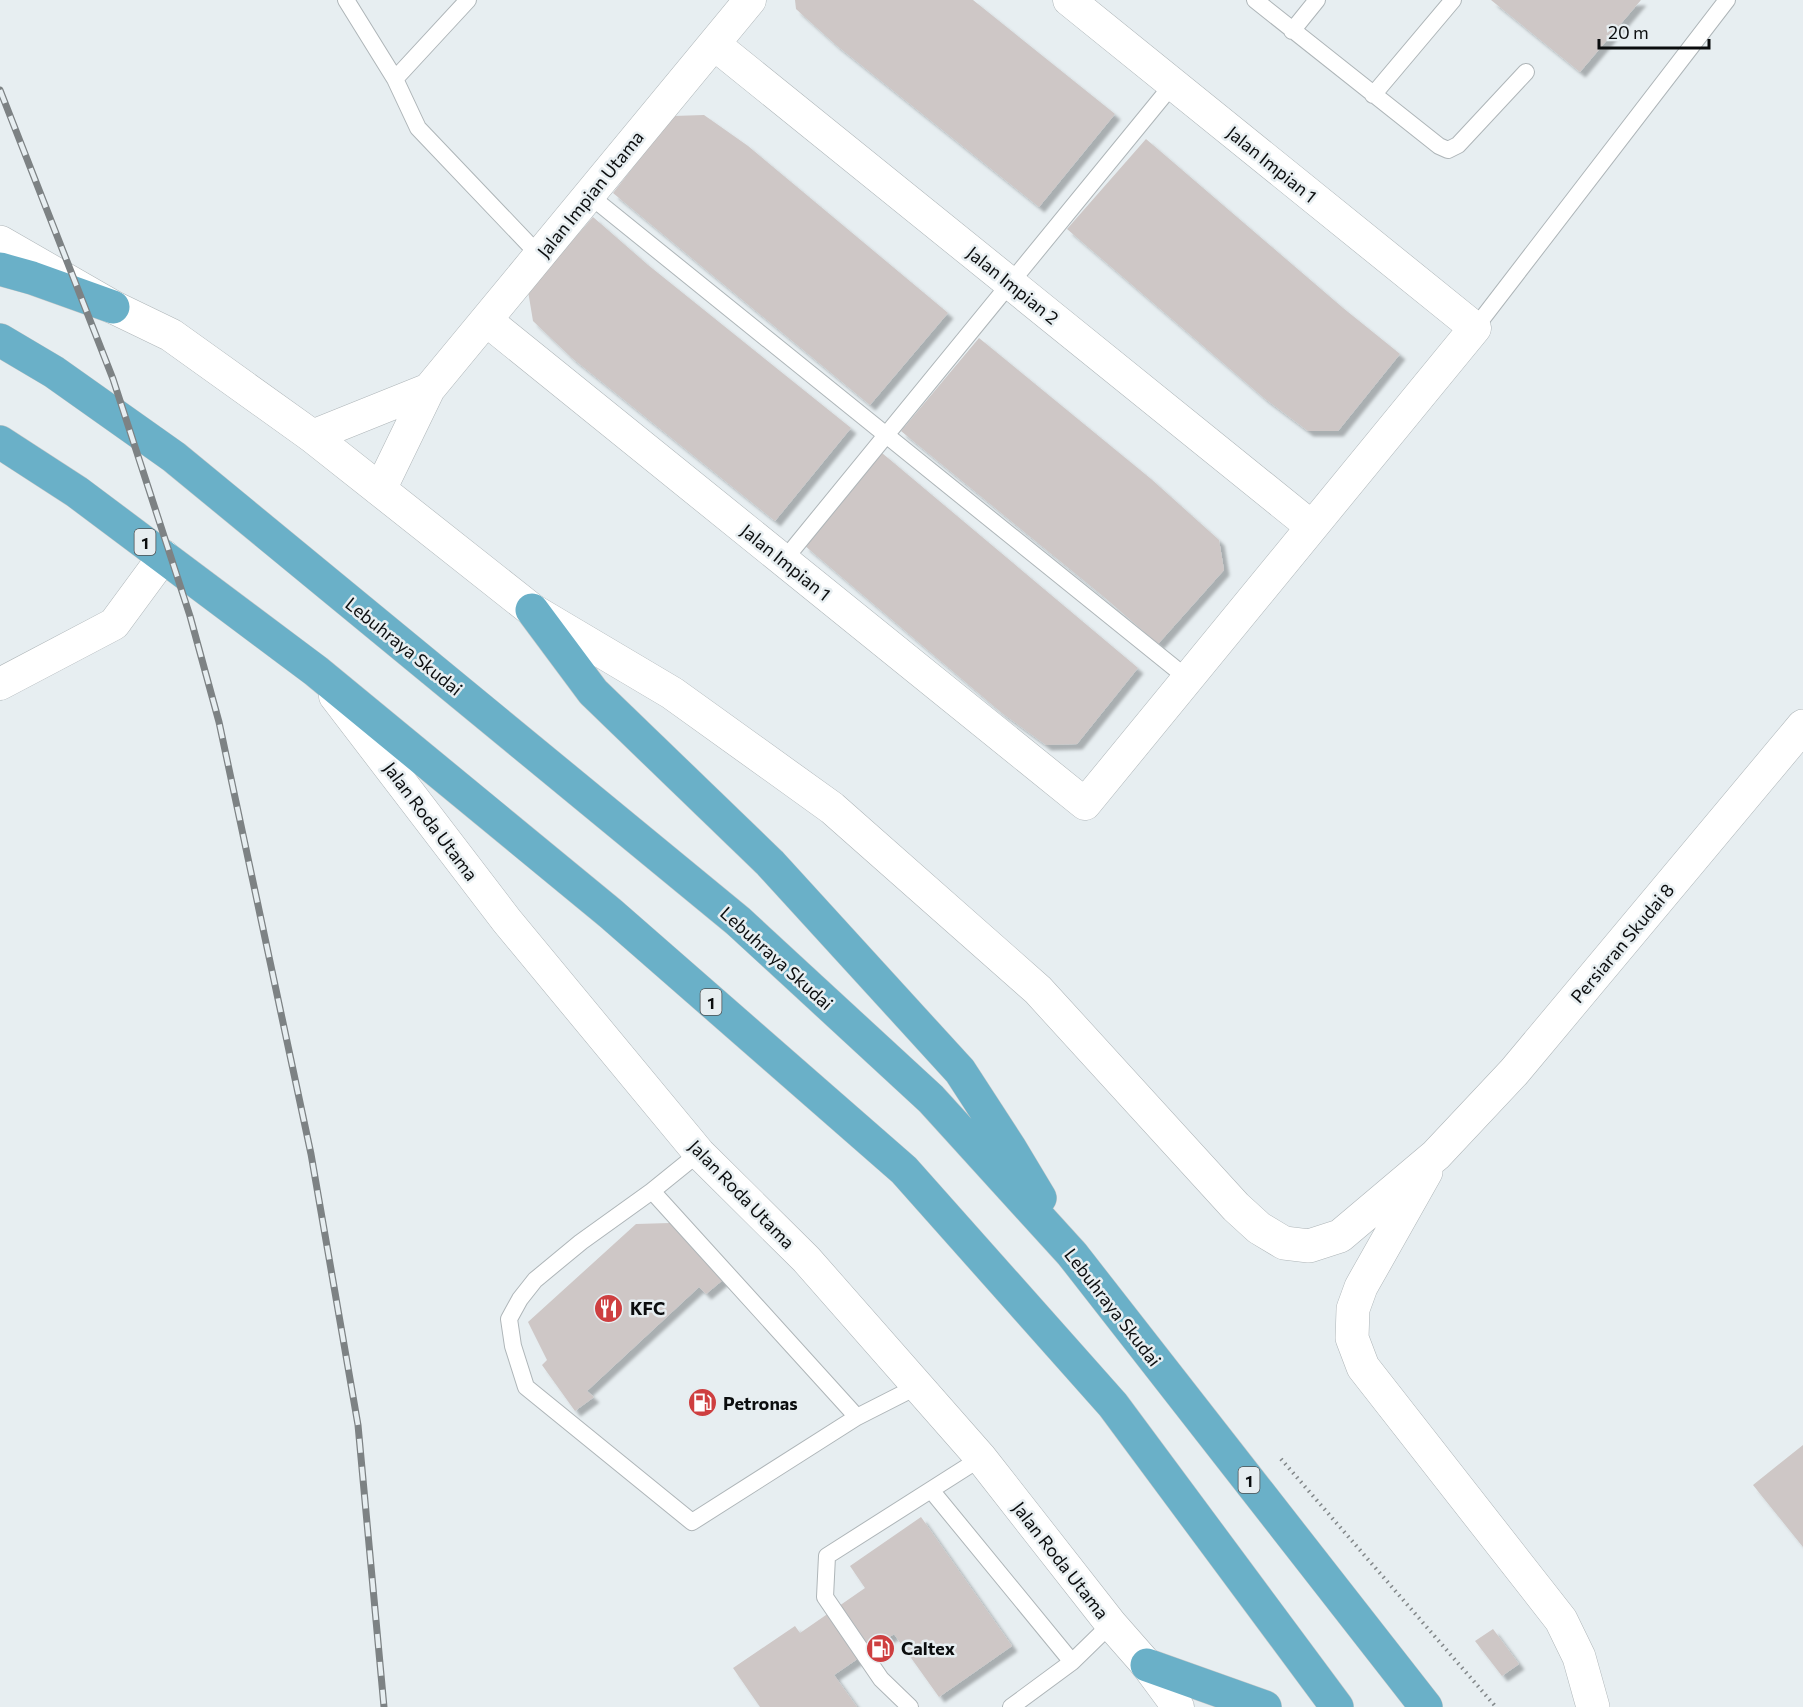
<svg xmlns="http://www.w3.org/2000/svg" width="1803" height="1707" font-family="Commissioner,sans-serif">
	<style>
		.building { fill: #cec7c6; filter: url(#shadow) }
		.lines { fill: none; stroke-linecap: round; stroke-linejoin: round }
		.service-casing { stroke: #aeb5b8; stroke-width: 18 }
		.minor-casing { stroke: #aeb5b8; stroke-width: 33 }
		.tertiary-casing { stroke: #aeb5b8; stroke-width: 34 }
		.trunk-casing { stroke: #c9caca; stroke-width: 34 }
		.path { stroke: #828789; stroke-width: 4; stroke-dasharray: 1.5 4.5; stroke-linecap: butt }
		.service { stroke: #fff; stroke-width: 16 }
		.minor { stroke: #fff; stroke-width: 32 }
		.tertiary { stroke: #fff; stroke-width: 33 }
		.trunk { stroke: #6ab0c8; stroke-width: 33 }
		.rail-casing { stroke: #7d8284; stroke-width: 7 }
		.rail { stroke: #e7eef1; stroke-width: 4.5; stroke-dasharray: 14; stroke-linecap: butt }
		.labels { text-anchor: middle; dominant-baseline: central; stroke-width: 5; stroke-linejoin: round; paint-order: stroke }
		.shield { fill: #e7eef1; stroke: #4d5052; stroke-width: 1.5 }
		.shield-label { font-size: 16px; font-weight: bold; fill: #0b0d0e }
		.street-label { font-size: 18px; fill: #0b0d0e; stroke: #e7eef1 }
		.poi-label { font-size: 18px; font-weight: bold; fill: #0b0d0e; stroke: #e7eef1; text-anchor: start }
	</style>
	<defs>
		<filter id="shadow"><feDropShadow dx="5.5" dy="5.5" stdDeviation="1.5" flood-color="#0004"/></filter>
	</defs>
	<rect width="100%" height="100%" fill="#e7eef1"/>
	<!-- building -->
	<path class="building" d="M795 0H973L1115 114 1039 207 836 45 796 9Z
		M1491 0H1641L1580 72Z
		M704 115 748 146 948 313 870 405 613 193 673 116Z
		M1146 139 1343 308 1400 354 1338 431H1308L1264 398 1067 229Z
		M593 217 648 265 851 428 775 521 572 358 533 321 528 291Z
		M979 338 1151 479 1219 540 1224 570 1158 644 1103 596 901 431Z
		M882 453 1138 668 1077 744 1046 745 1002 713 804 545Z
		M670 1223 724 1279 706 1294 699 1287 587 1391 594 1397 575 1411 542 1365 547 1360 528 1322 636 1224Z
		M1803 1445V1547L1753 1485Z
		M921 1517 1012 1646 939 1697 894 1634 834 1675 857 1707H760L733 1668 795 1626 800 1633 865 1588 850 1566Z
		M1493 1629 1519 1664 1502 1676 1475 1641Z"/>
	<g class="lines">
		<defs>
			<path id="service" d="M346 0 395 79 418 128 539 255
				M1255 0 1439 146 1448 150 1458 145 1526 72
				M1292 31 1317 0
				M395 79 468 0
				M1373 95 1453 0
				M589 195 1187 678
				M1475 328 1727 0
				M784 560 1173 84
				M699 1153 652 1191 581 1242 535 1280 520 1299 509 1319 513 1346 526 1387 692 1522 857 1417 918 1386
				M652 1191 857 1417
				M931 1490 1072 1662
				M910 1707 881 1679 825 1597 827 1556 981 1458
				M1011 1707 1072 1662 1111 1624"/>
			<path id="minor" d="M714 44 1312 527
				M486 320 1085 804 1475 328 1069 0
				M312 436 429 389
				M380 490 429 389 750 0
				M0 684 114 624 164 556
				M335 696 507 921 699 1153 806 1259 981 1458 1111 1624 1147 1665 1178 1707"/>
			<path id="tertiary" d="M0 242 113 307 171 335 312 436 532 610 672 693 832 808 1038 990 1236 1207 1259 1228 1284 1243 1309 1246 1340 1236 1436 1155 1514 1072 1803 726
				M1426 1172 1361 1287 1353 1309 1352 1338 1363 1367 1561 1620 1579 1657 1593 1707"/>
			<path id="trunk" d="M0 269 32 278 113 307
				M0 340 54 372 174 457 738 921 931 1099 1072 1254 1426 1707
				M0 442 77 492 316 671 610 913 904 1170 1113 1405 1337 1707
				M532 610 593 692 770 863 960 1071 1010 1148 1040 1198
				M1147 1665 1265 1707"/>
		</defs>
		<!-- service casing -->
		<use href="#service" class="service-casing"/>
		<!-- minor casing -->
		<use href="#minor" class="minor-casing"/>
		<!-- tertiary casing -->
		<use href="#tertiary" class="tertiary-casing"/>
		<!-- trunk casing -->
		<use href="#trunk" class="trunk-casing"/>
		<!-- path -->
		<path class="path" d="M1281 1459 1496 1707"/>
		<!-- service -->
		<use href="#service" class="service"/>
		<!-- minor -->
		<use href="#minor" class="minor"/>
		<!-- tertiary -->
		<use href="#tertiary" class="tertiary"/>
		<!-- trunk -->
		<use href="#trunk" class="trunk"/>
		<defs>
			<path id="rail" d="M0 90 113 379 190 616 219 722 311 1154 358 1425 384 1707"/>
		</defs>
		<!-- rail casing -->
		<use href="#rail" class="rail-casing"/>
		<!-- rail -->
		<use href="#rail" class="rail"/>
	</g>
	<!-- icons -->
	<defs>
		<symbol id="restaurant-disc" viewBox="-11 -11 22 22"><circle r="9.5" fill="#ce3f40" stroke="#e7eef1"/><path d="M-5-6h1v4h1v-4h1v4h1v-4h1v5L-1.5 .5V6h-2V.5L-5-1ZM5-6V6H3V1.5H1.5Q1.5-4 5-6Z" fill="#fff"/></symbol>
		<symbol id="fuel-disc" viewBox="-11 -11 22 22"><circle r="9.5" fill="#ce3f40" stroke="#e7eef1"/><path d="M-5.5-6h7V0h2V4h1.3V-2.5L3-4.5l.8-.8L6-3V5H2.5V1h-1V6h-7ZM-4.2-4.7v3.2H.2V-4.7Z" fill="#fff"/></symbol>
	</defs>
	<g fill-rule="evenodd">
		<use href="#restaurant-disc" x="592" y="1292" width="33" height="33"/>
		<use href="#fuel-disc" x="686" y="1386" width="33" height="33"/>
		<use href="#fuel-disc" x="864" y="1632" width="33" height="33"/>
	</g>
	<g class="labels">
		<!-- shield labels -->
		<g class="shield">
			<rect x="134.5" y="529" width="21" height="26" rx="4.5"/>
			<rect x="700.5" y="989" width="21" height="26" rx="4.5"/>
			<rect x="1238.5" y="1467" width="21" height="26" rx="4.5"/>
		</g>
		<g class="shield-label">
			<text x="145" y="542">1</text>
			<text x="711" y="1002">1</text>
			<text x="1249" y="1480">1</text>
		</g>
		<!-- street labels -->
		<g class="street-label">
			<text transform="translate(1272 164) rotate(39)">Jalan Impian 1</text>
			<text transform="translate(590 194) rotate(-51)">Jalan Impian Utama</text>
			<text transform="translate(1013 285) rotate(39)">Jalan Impian 2</text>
			<text transform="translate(786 562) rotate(39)">Jalan Impian 1</text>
			<text transform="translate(404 646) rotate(39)">Lebuhraya Skudai</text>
			<text transform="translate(431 821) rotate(53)">Jalan Roda Utama</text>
			<text transform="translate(1622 943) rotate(-50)">Persiaran Skudai 8</text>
			<text transform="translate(777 958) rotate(42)">Lebuhraya Skudai</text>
			<text transform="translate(742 1194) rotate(46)">Jalan Roda Utama</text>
			<text transform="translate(1113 1307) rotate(52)">Lebuhraya Skudai</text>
			<text transform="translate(1061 1560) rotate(52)">Jalan Roda Utama</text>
		</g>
		<!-- poi labels -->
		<g class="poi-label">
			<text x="630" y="1308">KFC</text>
			<text x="723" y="1403">Petronas</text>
			<text x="901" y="1648">Caltex</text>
		</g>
	</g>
	<!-- scale -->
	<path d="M1599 39v9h110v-9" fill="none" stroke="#0b0d0e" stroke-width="3"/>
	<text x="1608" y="39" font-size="18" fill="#0b0d0e" stroke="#e7eef1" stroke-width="4.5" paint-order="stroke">20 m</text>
</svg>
